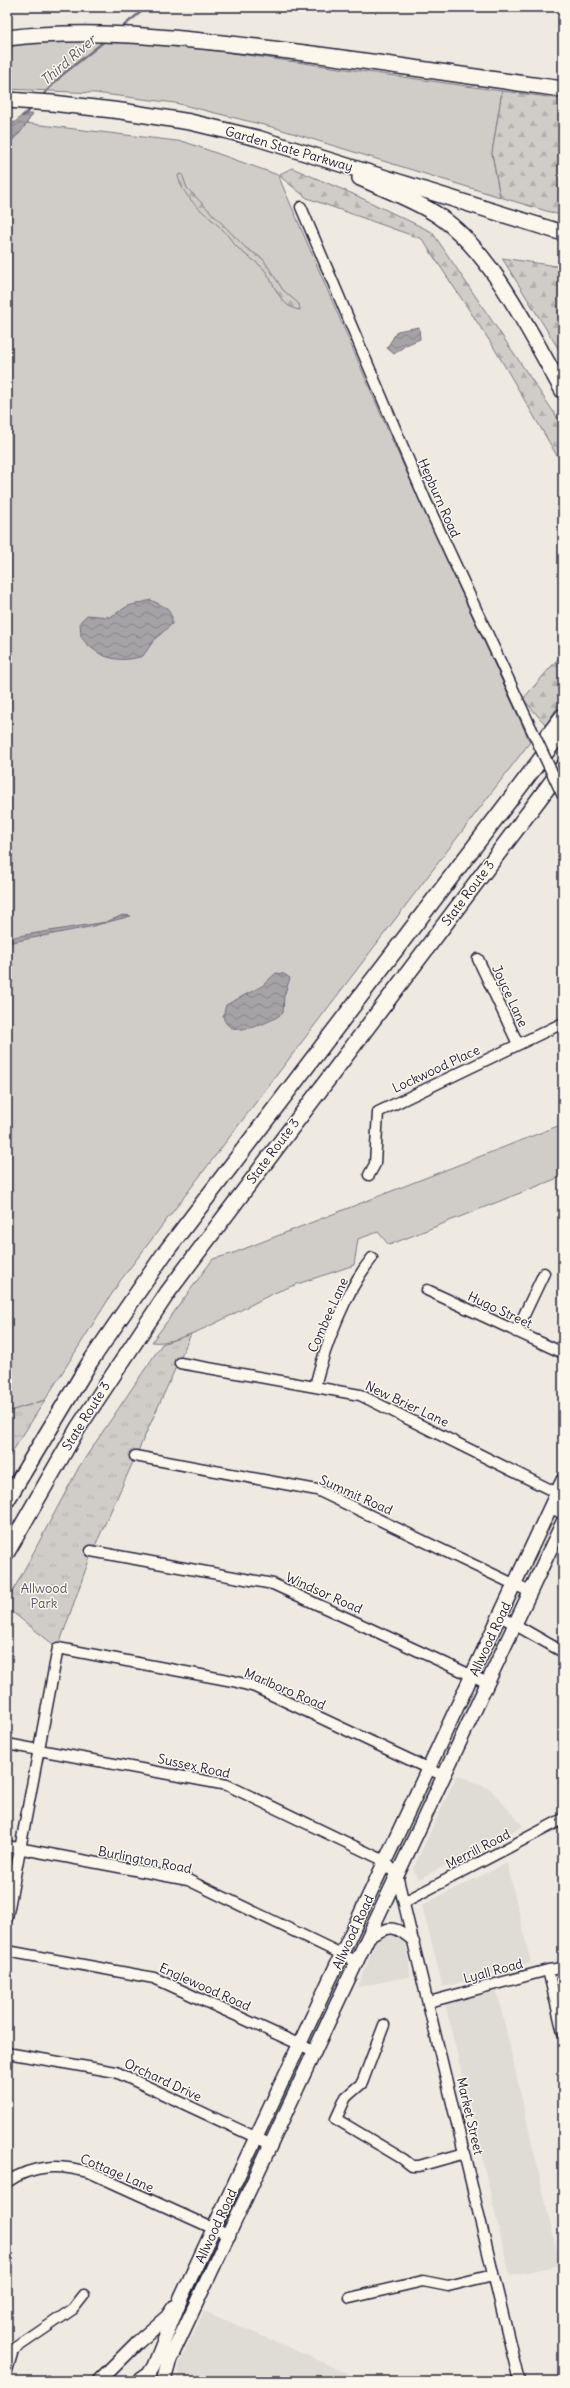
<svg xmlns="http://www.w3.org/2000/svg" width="570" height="2388" font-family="Delius,sans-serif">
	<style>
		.built { fill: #dfdbd5 }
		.grass { fill: #d0cdc9; stroke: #797882 }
		.forest { fill: url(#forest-firs); stroke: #797882 }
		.park { fill: url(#park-tufts); stroke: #797882 }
		.water { fill: url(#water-waves); stroke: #716f7c }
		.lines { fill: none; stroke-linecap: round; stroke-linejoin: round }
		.stream { stroke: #716f7c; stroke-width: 2.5 }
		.minor-casing { stroke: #22223b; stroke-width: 13 }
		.major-casing { stroke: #22223b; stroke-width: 16 }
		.highway-casing { stroke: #22223b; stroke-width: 18 }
		.minor { stroke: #fbf7ec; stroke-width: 10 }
		.major { stroke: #fbf7ec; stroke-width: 13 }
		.highway { stroke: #fbf7ec; stroke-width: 15 }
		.minor-bridge-casing { stroke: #22223b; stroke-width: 13; stroke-linecap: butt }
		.minor-bridge { stroke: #fbf7ec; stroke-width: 10 }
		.labels { text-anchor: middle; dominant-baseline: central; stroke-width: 3; stroke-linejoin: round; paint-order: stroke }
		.street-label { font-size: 13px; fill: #22223b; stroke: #fbf7ec }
		.park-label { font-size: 13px; fill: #565566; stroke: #fbf7ec }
		.water-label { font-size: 14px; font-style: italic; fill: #575666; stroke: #fbf7ec }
	</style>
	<defs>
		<pattern id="forest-firs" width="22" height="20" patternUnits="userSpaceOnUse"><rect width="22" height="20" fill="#d0cdc9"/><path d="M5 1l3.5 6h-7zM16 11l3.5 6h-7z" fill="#b2b0ae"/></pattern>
		<pattern id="park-tufts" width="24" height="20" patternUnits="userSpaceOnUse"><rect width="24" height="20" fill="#d0cdc9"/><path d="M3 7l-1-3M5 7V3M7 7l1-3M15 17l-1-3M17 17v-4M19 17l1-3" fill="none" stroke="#b2b0ae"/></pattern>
		<pattern id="water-waves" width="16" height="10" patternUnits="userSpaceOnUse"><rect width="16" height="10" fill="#a6a3a7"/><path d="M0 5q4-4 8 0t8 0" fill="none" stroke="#878489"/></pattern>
	</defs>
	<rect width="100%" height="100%" fill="#eeeae2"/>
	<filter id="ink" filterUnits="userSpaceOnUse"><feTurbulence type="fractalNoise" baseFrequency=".025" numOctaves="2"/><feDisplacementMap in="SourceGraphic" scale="8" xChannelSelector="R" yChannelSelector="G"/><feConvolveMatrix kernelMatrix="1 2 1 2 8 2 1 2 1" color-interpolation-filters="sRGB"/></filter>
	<g filter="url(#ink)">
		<!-- built -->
		<path class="built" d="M457 1775 490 1789 523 1826 419 1879 413 1869Z
			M507 1863 531 1963 443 1987 422 1905Z
			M391 1933 405 1939 411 1976 358 1987 377 1938Z
			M497 1991 560 2265 510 2276 445 2003Z
			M204 2311 348 2373 349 2381H177L179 2363Z"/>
		<!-- grass -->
		<path class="grass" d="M88 40 154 42 502 91 492 153 500 197 276 128 175 103 95 93 7 89V44Z
			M16 122 185 142 278 175 392 440 530 742 120 1281 45 1400 7 1412V123Z
			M563 1124V1176L389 1245 378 1232 358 1239 354 1265C329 1274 303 1281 279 1291 248 1304 182 1347 152 1342L213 1259 231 1254Z"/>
		<!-- forest -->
		<path class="forest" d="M502 91 563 99V216L500 197 492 153Z
			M292 168 353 194 432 232 563 426V466L493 346 422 239 307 198 278 175Z
			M182 174 187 188 246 248 263 259 283 290 299 304 300 310C278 307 275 282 263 268 256 261 246 256 239 249 233 244 229 236 223 230 207 214 182 199 178 175Z
			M502 258 563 267V356Z
			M563 653V698L546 725 523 699Z"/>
		<!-- park -->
		<path class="park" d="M191 1334 90 1557 58 1648 7 1608V1602L79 1467 162 1344Z
			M45 1400 9 1457 7 1460V1412Z"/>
		<!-- water -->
		<path class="water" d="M23 114H33L20 133 7 145V131Z
			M419 327 420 339 406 345 394 354 387 348 397 331Z
			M151 600 167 608 172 617V624L154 640 143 656C118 664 97 658 81 637L80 622 87 615 110 617 128 606Z
			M123 915 131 916 89 927 7 943V939L18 936 106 922Z
			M276 973 284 974 290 978 284 996 283 1013C270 1023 228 1042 223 1016L226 1005 262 986Z"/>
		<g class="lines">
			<!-- stream -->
			<path class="stream" d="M121 28 147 7
				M41 97 62 75 106 40
				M23 116 32 107"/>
			<defs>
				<path id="minor" d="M301 207 425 499 531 728
					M478 959 518 1044
					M369 1175 375 1164 378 1112 563 1023
					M427 1290 563 1353
					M516 1332 544 1273
					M180 1363 360 1395 563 1496
					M315 1386C325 1346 346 1290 372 1258
					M135 1456 317 1490 530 1592
					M550 1507 563 1514
					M91 1551 273 1584 488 1683
					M500 1616 563 1652
					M7 1744 227 1785 385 1861 397 1875 519 2381
					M7 1846 188 1880 358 1962
					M404 1902 563 1819
					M7 1918 58 1648 233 1681 255 1687 444 1776
					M370 1937C391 1924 396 1926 414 1942
					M7 1951 154 1978 316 2052
					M548 1970 563 2033
					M429 2002 548 1970 563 1968
					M384 2025 362 2083 346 2097 336 2119 403 2159 412 2166H419L465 2153
					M7 2053 116 2072 272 2145
					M7 2182C34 2164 61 2164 91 2173L230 2236
					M350 2298 423 2281 448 2286 493 2275
					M7 2371 13 2350 73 2309 84 2295"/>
				<path id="major" d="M99 2381 138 2342 167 2317 174 2307
					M139 2381 149 2374 154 2366 181 2298 563 1480
					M164 2381 170 2359 563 1522"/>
				<path id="highway" d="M7 38C85 29 161 36 239 45 347 57 455 75 563 89
					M7 100 52 103 121 111 190 122 257 138 563 233
					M360 178C387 190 415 200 439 216 493 253 531 335 563 391
					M547 737 563 716
					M7 1500 90 1362 164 1254 563 730
					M7 1552 78 1428 168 1292 563 767"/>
			</defs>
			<!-- minor casing -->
			<use href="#minor" class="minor-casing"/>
			<!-- major casing -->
			<use href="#major" class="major-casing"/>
			<!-- highway casing -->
			<use href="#highway" class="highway-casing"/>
			<!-- minor -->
			<use href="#minor" class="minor"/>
			<!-- major -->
			<use href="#major" class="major"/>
			<!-- highway -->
			<use href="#highway" class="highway"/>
			<defs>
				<path id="minor-bridge" d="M531 728 563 796"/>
			</defs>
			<!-- minor-bridge casing -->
			<use href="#minor-bridge" class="minor-bridge-casing"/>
			<!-- minor-bridge -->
			<use href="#minor-bridge" class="minor-bridge"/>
		</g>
	</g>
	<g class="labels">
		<!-- street labels -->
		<g class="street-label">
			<text transform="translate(289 149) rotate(16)">Garden State Parkway</text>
			<text transform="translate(439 498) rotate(66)">Hepburn Road</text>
			<text transform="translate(468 893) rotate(-53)">State Route 3</text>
			<text transform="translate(510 996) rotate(65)">Joyce Lane</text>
			<text transform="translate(436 1069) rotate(-25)">Lockwood Place</text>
			<text transform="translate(273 1151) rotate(-53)">State Route 3</text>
			<text transform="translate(500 1310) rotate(25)">Hugo Street</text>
			<text transform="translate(328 1315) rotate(-66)">Combee Lane</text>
			<text transform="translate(407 1404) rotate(25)">New Brier Lane</text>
			<text transform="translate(86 1416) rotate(-58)">State Route 3</text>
			<text transform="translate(356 1495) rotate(24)">Summit Road</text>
			<text transform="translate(324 1593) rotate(24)">Windsor Road</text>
			<text transform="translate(490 1639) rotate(-65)">Allwood Road</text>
			<text transform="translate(285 1689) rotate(23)">Marlboro Road</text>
			<text transform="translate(194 1766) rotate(12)">Sussex Road</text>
			<text transform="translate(478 1849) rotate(-27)">Merrill Road</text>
			<text transform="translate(145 1860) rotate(11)">Burlington Road</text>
			<text transform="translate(353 1932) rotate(-65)">Allwood Road</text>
			<text transform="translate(493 1971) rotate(-15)">Lyall Road</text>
			<text transform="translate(205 1987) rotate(24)">Englewood Road</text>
			<text transform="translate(163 2080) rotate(25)">Orchard Drive</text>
			<text transform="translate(470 2116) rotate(77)">Market Street</text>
			<text transform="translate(117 2173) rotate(23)">Cottage Lane</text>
			<text transform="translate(216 2226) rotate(-65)">Allwood Road</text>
		</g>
		<!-- park labels -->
		<g class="park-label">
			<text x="44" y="1588">Allwood<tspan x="44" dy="15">Park</tspan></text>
		</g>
		<!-- water labels -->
		<g class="water-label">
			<text transform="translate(68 60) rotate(-41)">Third River</text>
		</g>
	</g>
	<!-- margin -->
	<rect width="570" height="2388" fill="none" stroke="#fbf7ec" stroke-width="24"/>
	<rect x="12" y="12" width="546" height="2364" fill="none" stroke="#22223b" stroke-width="1.5" filter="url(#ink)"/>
</svg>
